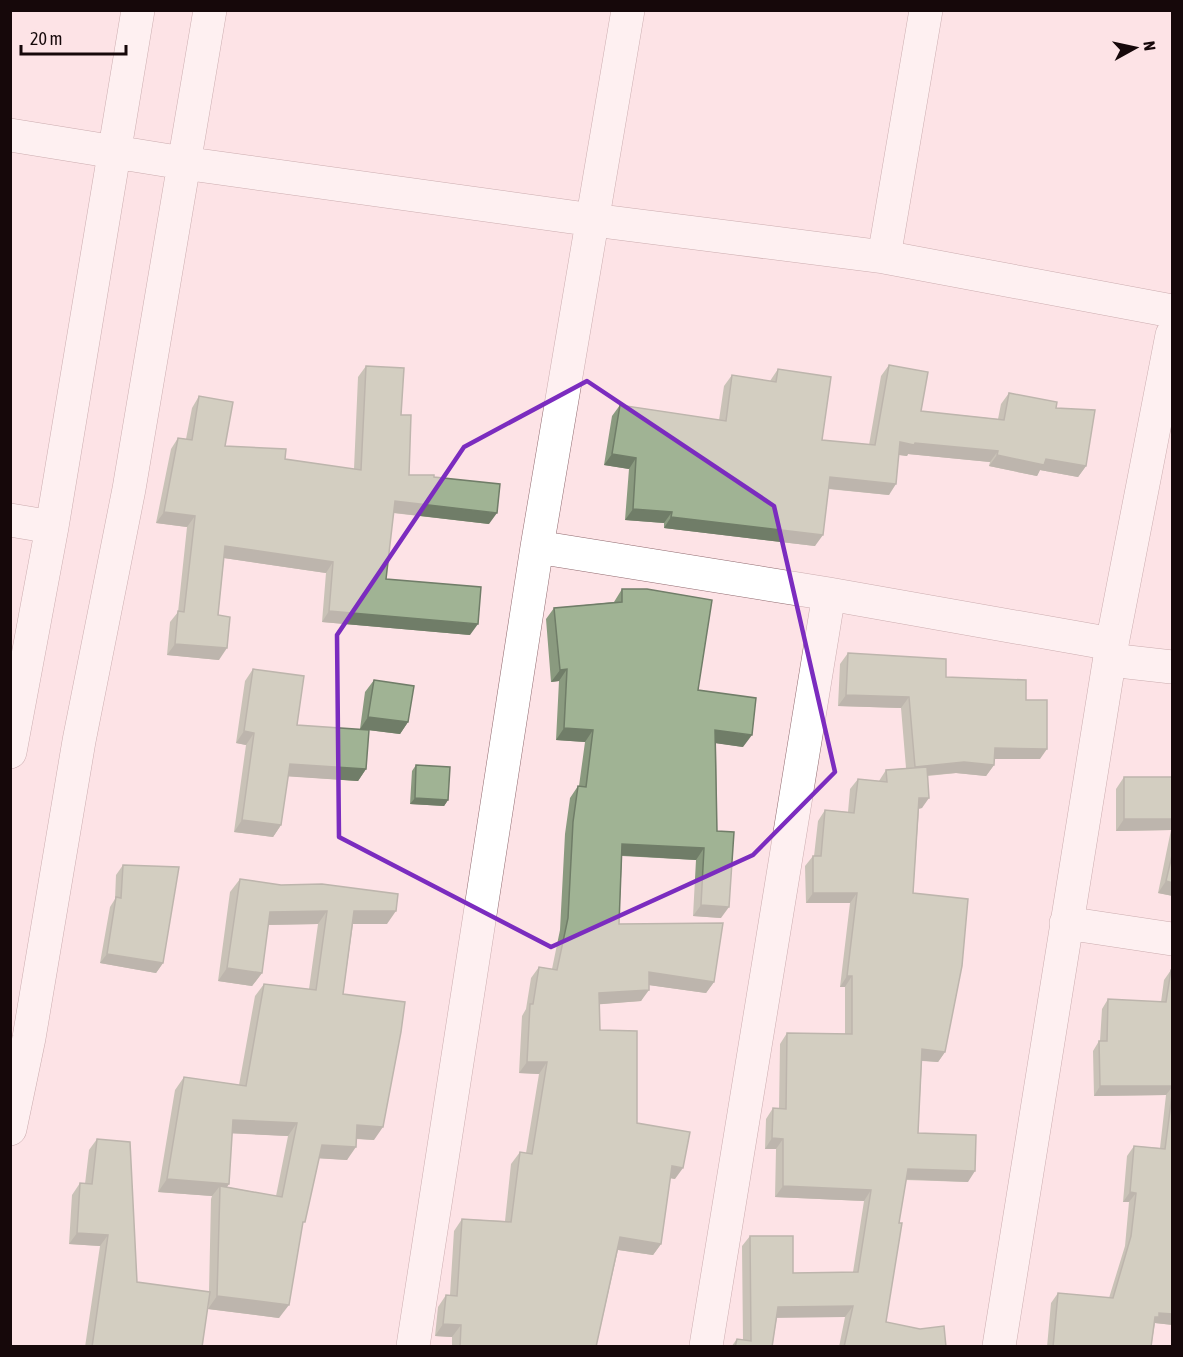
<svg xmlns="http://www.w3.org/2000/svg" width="1183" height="1357" font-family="'Asap Condensed',sans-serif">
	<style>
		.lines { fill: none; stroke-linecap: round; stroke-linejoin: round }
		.minor-casing { stroke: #906a6f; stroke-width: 34 }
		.minor { stroke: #fff; stroke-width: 33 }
		.wall { fill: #8a9a7f; fill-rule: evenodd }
		.shaded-wall { fill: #707d68 }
		.building { fill: #a0b394; stroke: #707d68; stroke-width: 1.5 }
		.marked { fill: none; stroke: #7b2cbf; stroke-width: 4.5; stroke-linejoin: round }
	</style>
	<rect width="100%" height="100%" fill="#fde3e6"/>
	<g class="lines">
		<defs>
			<path id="minor" d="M10 135 183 163 593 220 884 257 1172 311
				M884 257 926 10
				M10 520 52 527
				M537 547 829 594 1112 644
				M1110 660 1172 667
				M10 752 52 527 138 10
				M1066 923 1172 939
				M10 1129 29 1038 79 741 129 489 210 10
				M413 1346 537 547 628 10
				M706 1346 829 594
				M999 1346 1112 644 1172 335"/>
		</defs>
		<!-- minor casing -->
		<use href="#minor" class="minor-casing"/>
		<!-- minor -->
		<use href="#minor" class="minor"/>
	</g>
	<!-- wall -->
	<path class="wall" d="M889 365 921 411 998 419 1001 404 1009 393 1056 408 1086 466 1078 477 1040 470 1037 476 989 466 990 462 908 454 907 456 899 455 889 495 828 489 815 546 664 528V523L625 520 629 469 604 465 612 416 620 405 719 420 724 386 732 375 770 381 778 369 822 440 869 445 881 376Z
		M366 366 401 415 409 475 434 477 489 524 393 513 386 579 470 635 322 622 326 573 224 558 218 615 219 660 167 655 170 622 178 612 187 527 156 523 171 449 178 438 186 439 192 408 199 396 225 446 285 459 354 469 358 377Z
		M622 589 698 690 743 747 716 743 717 831 721 918 693 916 696 860 622 856 619 924 714 982 706 993 649 985 641 1001 599 1004 600 1030 637 1123 675 1179 670 1178 661 1244 653 1255 618 1250 596 1347H452V1337L435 1336 438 1307 446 1295H450L454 1231 462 1219 505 1221 511 1164 520 1152 526 1153 539 1074 519 1073 522 1016 526 1009 531 978 539 967 552 969 560 930 565 834 570 798 578 786H579L585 742 556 740 559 681 551 682 546 619 554 608 614 602Z
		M848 653 946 677 1026 700 1040 759H994V765L986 776 956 773 928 776 922 808 919 809 913 893 945 1052 938 1062 922 1061 918 1133 968 1182 906 1180 899 1223 886 1322 946 1347H839L845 1317H777L772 1347H731L737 1339 743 1340 742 1246 750 1236 793 1273 853 1272 864 1201 775 1197 776 1149H765L766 1119 773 1108 779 1109 780 1044 787 1033 845 1034V987H840L850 903H806L805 866 813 856H814L818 821 825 810 848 812 850 789 858 779 879 781 886 770 906 768 901 708 838 706 840 664Z
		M253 669 297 725 366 769 358 781 288 776 281 825 273 837 234 832 246 745 236 743 245 681Z
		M374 680 408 722 400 734 360 729 365 692Z
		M416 765 448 800 444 806 410 804 412 771Z
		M1124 777H1173V896L1158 893 1171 830 1116 831V789Z
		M123 865 163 963 156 973 100 963 110 907 115 899 116 875Z
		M240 879 387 924H353L343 994 374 1140 356 1139 347 1160 319 1158 279 1318 208 1309 209 1299 202 1347H85L100 1246 69 1244 72 1195 80 1183 85 1184 89 1150 97 1139 137 1282 209 1292 211 1199 212 1196 158 1192 175 1090 184 1077 239 1085 255 996 264 984 309 989 318 924 268 925 262 973 252 986 218 981 230 892ZM232 1133 288 1136 276 1196 227 1187 229 1184Z
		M1171 970H1173V1325L1155 1323 1151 1347H1047L1051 1303 1058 1293 1109 1298 1125 1246 1129 1202H1123L1127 1156 1134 1146 1160 1148 1166 1095 1094 1096 1093 1051 1099 1041H1100L1102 1009 1108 999 1161 1002 1164 980Z"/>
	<!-- shaded-wall -->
	<path class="shaded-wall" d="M900 442 915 443 998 451 990 462 908 454 907 456 892 454Z
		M612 454 636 458 629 469 604 465Z
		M997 455 1046 459 1086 466 1078 477 1040 470 1037 476 989 466Z
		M830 477 896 484 889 495 822 488Z
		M395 501 497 513 489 524 387 512Z
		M633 509 672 512 664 523 625 520Z
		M164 512 195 516 187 527 156 523Z
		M671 517 823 535 815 546 664 528Z
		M225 546 333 562 326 573 217 557Z
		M329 611 478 624 470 635 322 622Z
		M175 644 227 648 219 660 167 655Z
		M567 669 559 681 551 682 560 670Z
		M846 695 909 697 901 708 838 706Z
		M368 717 408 722 400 734 360 729Z
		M564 728 593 730 585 742 556 740Z
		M715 730 752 735 743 747 707 742Z
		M244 731 254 733 246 745 236 743Z
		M995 748 1047 749 1040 759H987Z
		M964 762 994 765 986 776 956 773 907 777 915 767Z
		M290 764 366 769 358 781 282 776Z
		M415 798 448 800 444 806 410 804Z
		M919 798H929L922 808 912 809Z
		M1124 819H1173V829L1171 830 1116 831Z
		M242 820 281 825 273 837 234 832Z
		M622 844 704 848 696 860 614 855Z
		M1166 881 1173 883V896L1158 893Z
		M813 893H857L850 903H806Z
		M701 905 729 907 721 918 693 916Z
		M327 911 318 924 261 925 270 912Z
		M354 911H396L387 924H345Z
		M107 954 163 963 156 973 100 963Z
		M227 968 262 973 252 986 218 981Z
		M649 972 714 982 706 993 641 984Z
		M847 976H852L845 987H840Z
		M649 990 641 1001 591 1005 599 993Z
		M922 1049 945 1052 938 1062 915 1060Z
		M527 1062H547L539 1074 519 1073Z
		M1100 1086H1173L1166 1095 1094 1096Z
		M233 1120 297 1123 288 1136 224 1133Z
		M357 1125 383 1127 374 1140 348 1138Z
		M772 1138 783 1139 776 1149H765Z
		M322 1145 356 1147 347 1160 313 1158Z
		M672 1166 683 1168 675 1179 664 1177Z
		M908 1169 975 1171 968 1182 901 1179Z
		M167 1179 229 1184 219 1197 220 1186 212 1196 158 1192Z
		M783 1186 871 1190 864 1201 775 1197Z
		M1130 1192 1136 1193 1129 1202H1123Z
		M77 1233 108 1235 100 1246 69 1244Z
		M620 1237 661 1244 653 1255 612 1249Z
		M217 1296 289 1305 279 1318 208 1309Z
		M853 1306 845 1317 771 1318 778 1307Z
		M1159 1313 1173 1314V1325L1155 1323 1149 1326Z
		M443 1324 461 1325 452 1337 435 1336Z"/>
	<!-- building -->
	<path class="building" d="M889 365 928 372 921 411 1004 420 1009 393 1057 402 1056 408 1095 410 1086 466 1046 459 1044 465 997 455 998 451 915 443 914 445 900 442 896 484 830 477 823 535 671 517 672 512 633 509 636 458 612 454 620 405 726 421 732 375 776 382 778 369 831 377 822 440 875 445Z
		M366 366 404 368 401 415H411L409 475H434V477L500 484 497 513 395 501 386 579 481 587 478 624 329 611 333 562 225 546 218 615 230 617 227 648 175 644 178 611 184 612 195 516 164 512 178 438 192 440 199 396 233 402 225 446 286 449 285 459 361 470Z
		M622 589H647L712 600 698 690 756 698 752 735 715 730 717 831 734 832 729 907 701 905 704 848 622 844 619 924 723 923 714 982 649 972V990L599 993 600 1030 637 1031V1123L690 1132 683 1168 672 1166 661 1244 620 1237 596 1347H460L461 1325 443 1324 446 1295 457 1296 462 1219 511 1222 520 1152 532 1154 547 1062H527L530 1004H533L539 967 557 970 568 918 573 822 578 786 586 787 593 730 564 728 567 669 560 670 554 608 622 602Z
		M848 653 946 659V677L1026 680V700H1047V749L995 748 994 765 964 762 915 767 909 697 846 695Z
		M253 669 304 676 297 725 369 730 366 769 290 764 281 825 242 820 254 733 244 731Z
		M374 680 414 686 408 722 368 717Z
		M416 765 450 767 448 800 415 798Z
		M927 767 929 798H919L913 893 968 899 962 966 945 1052 922 1049 918 1133 976 1135 975 1171 908 1169 899 1223H902L886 1322 920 1329 944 1326 946 1347H844L853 1306 778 1307 772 1347H735L737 1339 751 1341 750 1236H793V1273L858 1272 871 1190 783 1186V1139L772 1138 773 1108 786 1109 787 1033 852 1034V976H847L857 893H813V856H821L825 810 854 813 858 779 887 782 886 770Z
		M1124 777H1173V819H1124Z
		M1173 851V883L1166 881Z
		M123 865 179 867 163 963 107 954 116 897 121 898Z
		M240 879 281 885 322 884 398 894 396 911H354L343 994 405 1002 401 1032 383 1127 357 1125 356 1147 322 1145 305 1222H303L289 1305 217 1296 220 1186 282 1197 297 1123 233 1120 229 1184 167 1179 184 1077 246 1086 264 984 316 990 327 911 270 912 262 973 227 968Z
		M1171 970H1173V1086H1100L1099 1041H1107L1108 999 1166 1002Z
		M1173 1087V1314L1159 1313V1317H1155L1151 1347H1053L1058 1293 1113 1298 1131 1236 1136 1193 1130 1192 1134 1146 1165 1149Z
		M97 1139 130 1142 137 1282 210 1292 202 1347H92L108 1235 77 1233 80 1183 92 1184Z"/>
	<!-- marked area -->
	<path d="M0 0H1183V1357H0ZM587 381 774 506 835 772 753 855 551 947 339 837 337 635 464 447Z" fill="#fde3e6" fill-opacity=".55" fill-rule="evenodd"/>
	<path class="marked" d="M587 381 774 506 835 772 753 855 551 947 339 837 337 635 464 447Z"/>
	<!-- border -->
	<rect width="1183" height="1357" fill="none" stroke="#16080a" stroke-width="24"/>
	<!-- north arrow -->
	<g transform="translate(1135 48) rotate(82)" stroke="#fde3e6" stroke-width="4.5" paint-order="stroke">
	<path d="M0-4.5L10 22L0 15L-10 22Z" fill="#16080a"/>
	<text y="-9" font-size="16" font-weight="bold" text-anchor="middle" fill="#16080a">N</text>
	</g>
	<!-- scale -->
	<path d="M21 45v9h105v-9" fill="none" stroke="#16080a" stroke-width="3"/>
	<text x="30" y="45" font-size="18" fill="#16080a" stroke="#fde3e6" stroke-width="4.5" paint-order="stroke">20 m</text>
</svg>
